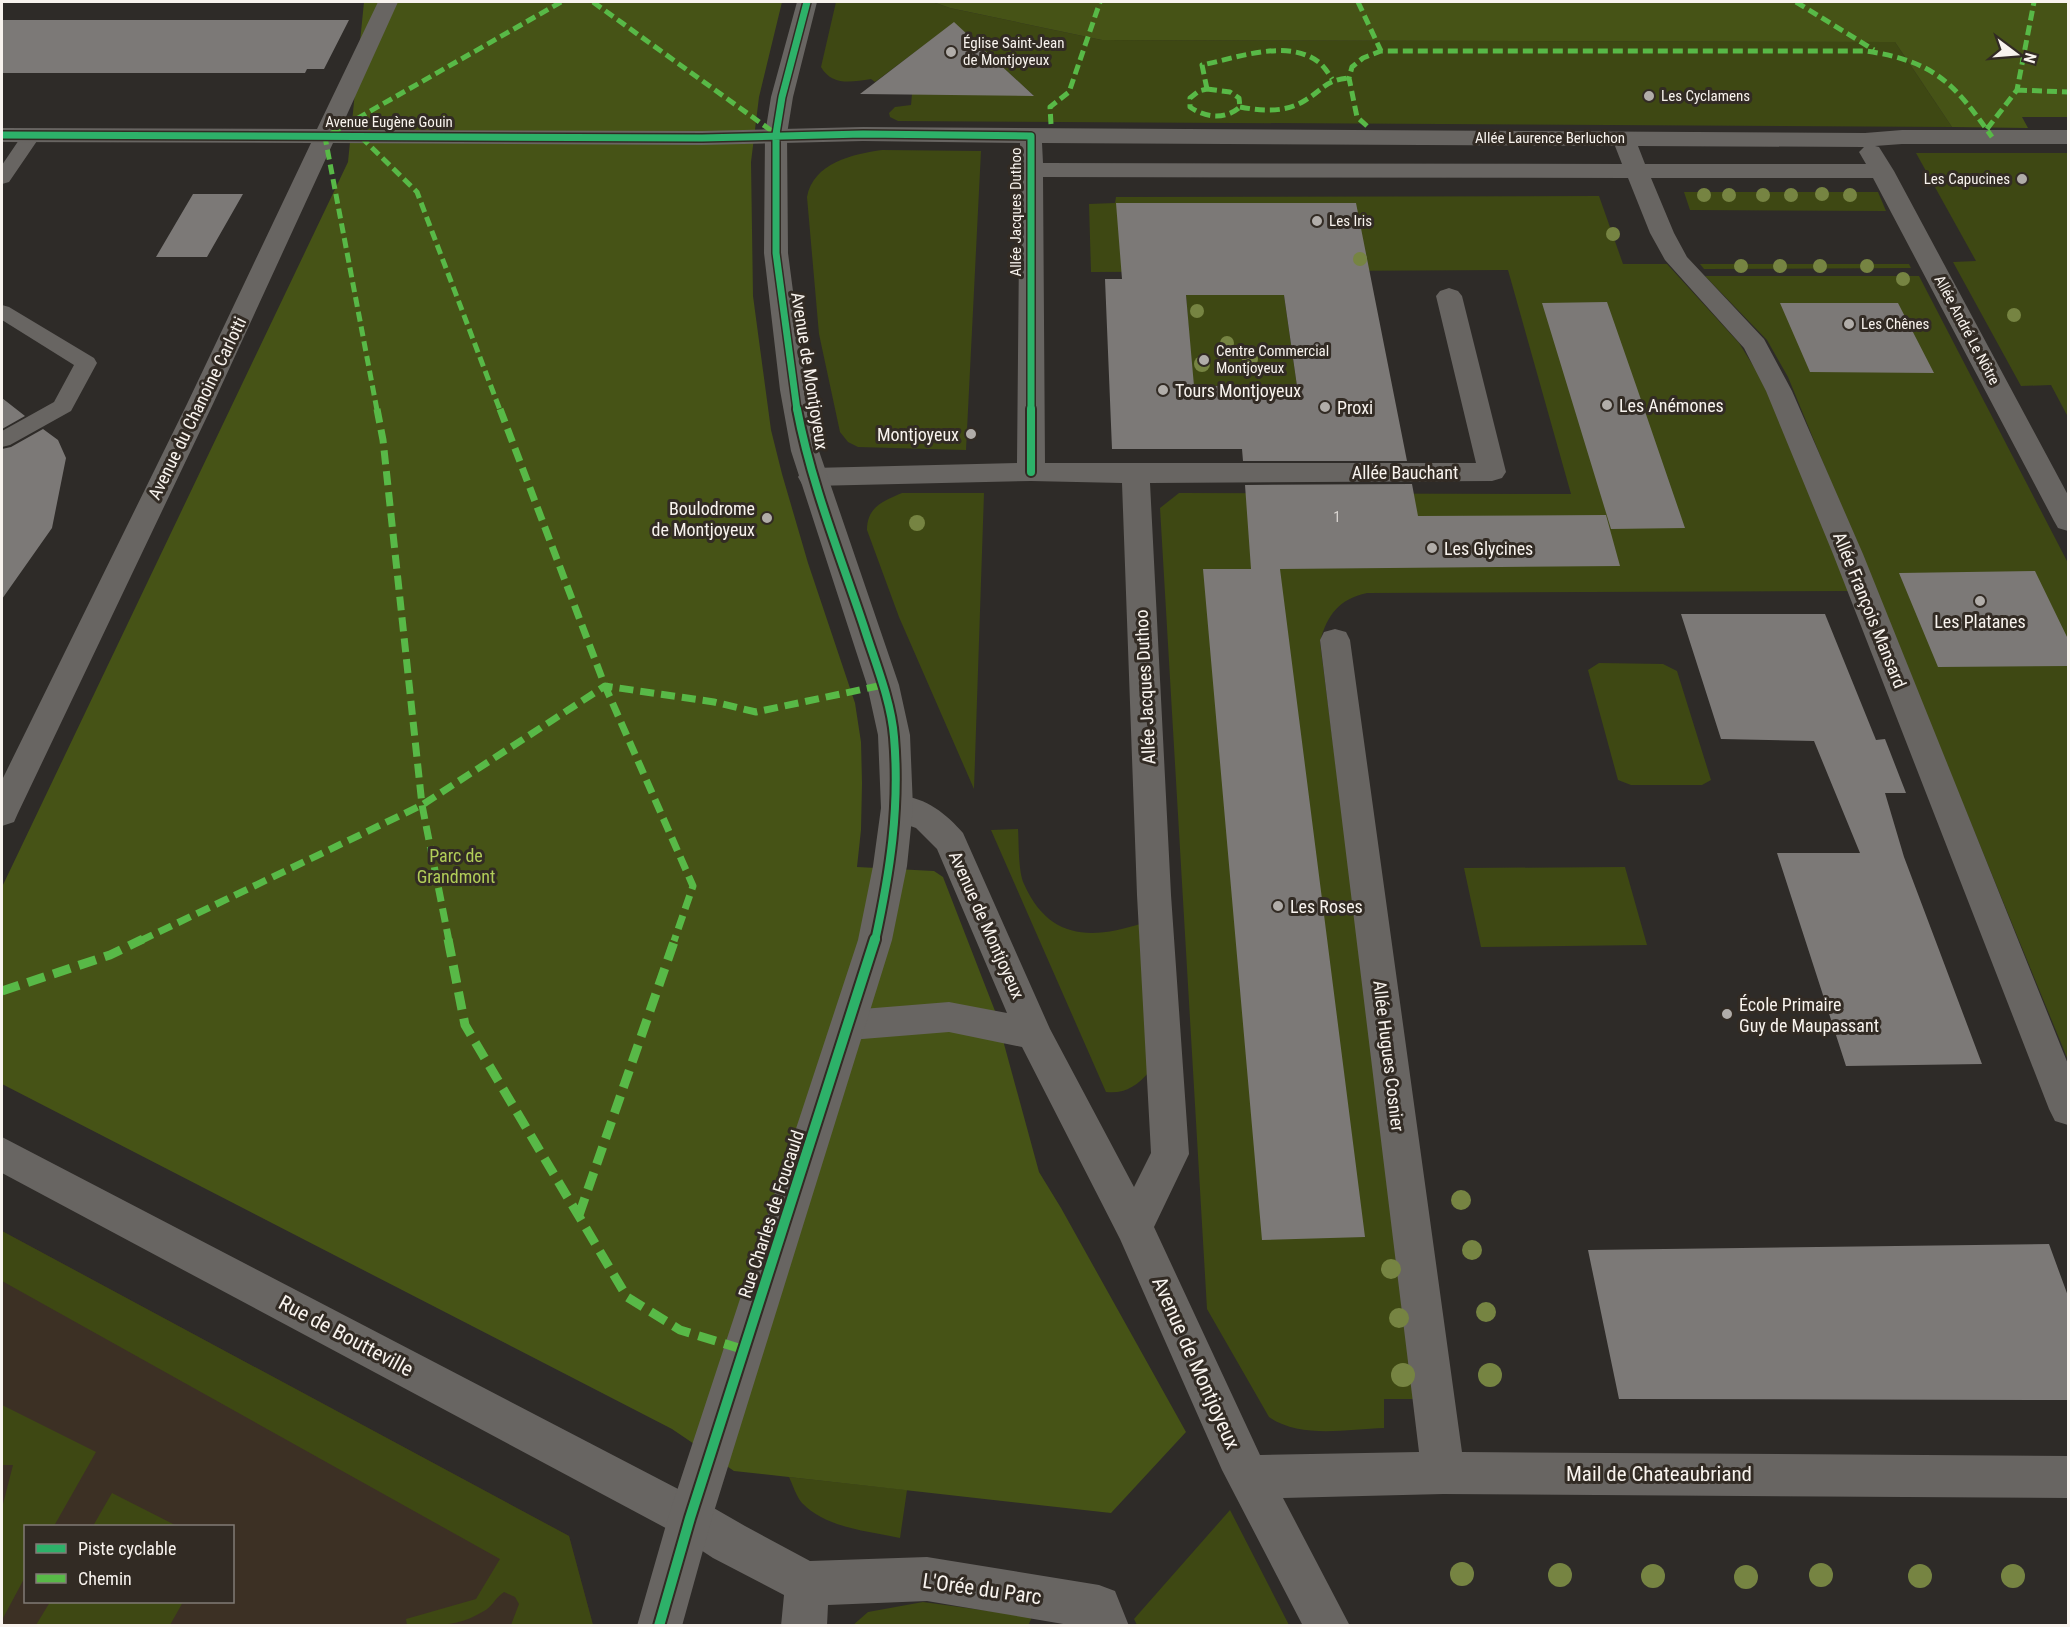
<svg xmlns="http://www.w3.org/2000/svg" width="2070" height="1627" font-family="'Roboto Condensed',sans-serif">
	<style>
		.commercial { fill: #3c3024; fill-rule: evenodd }
		.green { fill: #3e4813 }
		.forest { fill: #465316 }
		.building { fill: #7c7977; fill-rule: evenodd }
		.lines { fill: none; stroke-linecap: round; stroke-linejoin: round }
		.lane { fill: #686562; fill-rule: evenodd }
		.street { fill: #686562; fill-rule: evenodd }
		.secondary { fill: #686562; fill-rule: evenodd }
		.quiet-far2 { stroke: #58b947; stroke-width: 5; stroke-dasharray: 10 5; stroke-linecap: butt }
		.quiet-far1 { stroke: #58b947; stroke-width: 7; stroke-dasharray: 14 7; stroke-linecap: butt }
		.quiet { stroke: #58b947; stroke-width: 9; stroke-dasharray: 18 9; stroke-linecap: butt }
		.cycleway-far2-casing { stroke: #322b24; stroke-width: 10 }
		.cycleway-far1-casing { stroke: #322b24; stroke-width: 12 }
		.cycleway-casing { stroke: #322b24; stroke-width: 14 }
		.cycleway-far2 { stroke: #2db169; stroke-width: 7 }
		.cycleway-far1 { stroke: #2db169; stroke-width: 8 }
		.cycleway { stroke: #2db169; stroke-width: 10 }
		.tree { fill: #768442 }
		.poi-dot { fill: #b1ada9; stroke: #322b24; stroke-width: 2 }
		.labels { text-anchor: middle; dominant-baseline: central; stroke-width: 6; stroke-linejoin: round; paint-order: stroke }
		.far-poi-label { font-size: 15px; fill: #f8f3ee; stroke: #322b24; text-anchor: start }
		.far-street-label { font-size: 15px; fill: #f8f3ee; stroke: #322b24 }
		.number-label { font-size: 15px; fill: #d9d4d0 }
		.street-label { font-size: 18px; fill: #f8f3ee; stroke: #322b24 }
		.poi-label { font-size: 18px; fill: #f8f3ee; stroke: #322b24; text-anchor: start }
		.park-label { font-size: 18px; fill: #b1cd58; stroke: #322b24 }
		.near-street-label { font-size: 21px; fill: #f8f3ee; stroke: #322b24 }
	</style>
	<rect width="100%" height="100%" fill="#2e2b28"/>
	<!-- commercial -->
	<path class="commercial" d="M2 1231 569 1536 593 1625H2ZM26 1526H232V1602H26Z"/>
	<!-- green -->
	<path class="green" d="M836 2H933L950 8 1102 40 1895 42 1952 127 898 121 890 117 889 113 895 107 911 105 912 94 1033 95 954 23 875 82 871 79C851 82 832 86 821 67Z
		M882 150 981 151 966 450 858 447 848 442 840 432 819 334 807 197C813 163 853 154 882 150Z
		M1916 153H2068V417L2051 385 2021 386 1953 262 1976 261Z
		M1684 192H1878L1886 211 1690 210Z
		M1599 196 1623 264H1667L1739 343 1767 388 1849 591 1367 593C1339 599 1327 615 1320 642L1417 1399H1384V1428C1347 1429 1301 1439 1269 1417L1207 1309 1160 508 1179 493 1571 494 1508 270 1091 272 1089 204 1115 203 1116 197Z
		M1700 264H1909L1911 268 1704 269Z
		M1705 276H1919L2068 563V1060L1788 377 1767 340Z
		M1186 295H1284L1297 386H1193Z
		M902 493H984L974 789 899 617 867 530C867 507 883 501 902 493Z
		M1599 663 1663 664 1677 671 1711 780 1702 785H1631L1618 780 1588 670Z
		M1018 829C1019 843 1018 871 1024 884 1049 940 1091 940 1143 923L1149 1072C1137 1086 1125 1094 1106 1092L991 830Z
		M1625 867 1647 945 1481 947 1464 868Z
		M2 1231 569 1536 593 1625H511L519 1604 515 1597 504 1592C495 1598 491 1608 484 1611 458 1627 436 1626 407 1625L406 1619 476 1599 500 1559 2 1281Z
		M2 1405 96 1452 54 1526H26L25 1577 2 1620V1508L13 1465H2Z
		M789 1477 907 1490 900 1538C868 1531 826 1528 802 1503 796 1496 793 1485 789 1477Z
		M112 1493 177 1526H93Z
		M1230 1510 1289 1625H1137L1134 1619Z
		M50 1602H183L170 1625H36Z
		M923 1602 1032 1617 1028 1626H852L868 1612Z"/>
	<!-- forest -->
	<path class="forest" d="M364 2H782L759 97 751 162 753 296 771 430 782 474 808 563 855 703 861 742 862 783 861 830 857 867 934 871 943 877 995 1011 1039 1172 1061 1208 1186 1432 1111 1513 734 1471 672 1429 2 1084V887L348 162Z
		M933 2H2068V117H2022L2028 128 1952 127 1895 42 1102 40 950 8Z"/>
	<!-- building -->
	<path class="building" d="M2 20H349L324 69H307L305 73H2Z
		M954 22 1034 96 860 94Z
		M193 194H243L207 257H156Z
		M1116 203H1356L1407 461H1243L1242 449H1112L1105 279H1122ZM1186 295H1284L1297 386H1194Z
		M1607 302 1638 391 1685 528 1611 529 1542 303Z
		M1780 303H1898L1934 373 1810 372Z
		M2 398 25 416 2 429Z
		M43 429 58 440 66 458 52 528 2 599V449L11 447Z
		M1412 484 1418 516 1606 515 1620 566 1280 569 1365 1237 1262 1240 1203 569H1251L1245 485Z
		M2035 571 2068 639V666L1938 667 1899 573Z
		M1681 614H1825L1876 740 1885 739 1906 793H1885L1904 857 1982 1064 1846 1066 1777 853H1860L1814 741 1721 739Z
		M2049 1244 2068 1296V1400L1619 1399 1588 1250Z"/>
	<g class="lines">
		<!-- lane -->
		<path class="lane" d="M28 135 35 137 37 141 9 182 2 184V165L21 137Z
			M2 305 9 307 94 358 97 363 71 411 10 445 2 447V431L54 402 74 365 2 320Z"/>
		<!-- street -->
		<path class="street" d="M378 2H398L340 130 702 131 863 127 1865 133 1902 130H2068V144H1902L1875 146 1879 147 1894 171 2068 495V531L2058 528 2054 521 1873 178H1651L1674 233 1687 257 1764 339 1792 391 1863 554 2068 1064V1125L2055 1121 2049 1109 1833 554 1766 391 1744 348 1665 260 1650 233 1628 178 1043 177 1045 463H1476L1436 296 1440 291 1449 288 1458 291 1462 296 1506 472 1502 478 1492 481 1150 483 1171 895 1189 1154 1154 1227 1260 1455 1419 1452 1320 640 1324 632 1335 629 1346 632 1350 640 1462 1452 2068 1456V1498L1443 1494 1283 1498 1350 1626H1303L1222 1470 1120 1239 1022 1047 949 1032 850 1040 837 1036 832 1025 837 1014 850 1010 949 1002 1007 1013 937 849 916 828 885 817 881 808 885 799C916 789 944 811 963 833L1050 1029 1134 1187 1151 1153 1137 895 1122 483 1031 481 812 486 802 484 798 477 802 470 812 468 1017 463 1020 143 863 141 702 145 333 143 213 404 18 813 14 822 2 826V780L187 404 311 143 2 142V128L317 129ZM1042 143 1615 146 1622 164 1043 163ZM1638 146 1864 147 1859 152 1866 164H1645Z
			M2 1137 705 1503 745 1526 810 1561 927 1557 1099 1585 1115 1591 1129 1626H1075L927 1601 828 1605 827 1626H781L784 1595 713 1558 675 1533 2 1173Z"/>
		<!-- secondary -->
		<path class="secondary" d="M797 2H817L793 97 787 134 788 253 806 390 819 451 899 685 910 735 913 808 907 866 892 940 712 1518 682 1626H637L668 1518 858 940 873 866 881 808 878 735 867 685 791 451 780 390 764 253 765 134 771 97Z"/>
		<!-- quiet-far2 -->
		<path class="quiet-far2" d="M593 2 776 134
			M1358 2 1381 51
			M1796 2 1874 50
			M1207 89 1202 65C1237 58 1290 37 1321 64 1325 68 1329 74 1332 79
			M1207 89 1230 92 1239 98 1240 107C1225 120 1206 118 1190 107V98L1199 91Z
			M2017 90 2068 92
			M1240 107C1262 111 1284 113 1304 101 1323 90 1325 80 1349 78
			M1051 124 1050 107 1069 92 1100 2
			M1367 126 1357 117 1349 78 1352 67 1363 58 1381 51H1866C1934 61 1954 83 1992 137
			M1987 129 2017 90 2034 2
			M361 137 417 192 500 410
			M377 410 325 137 561 2"/>
		<!-- quiet-far1 -->
		<path class="quiet-far1" d="M377 409 383 440 422 805 449 941
			M500 409 605 686 693 886 674 941
			M140 941 422 805 605 686 714 702 756 712 883 685"/>
		<!-- quiet -->
		<path class="quiet" d="M448 939 465 1025 627 1297 680 1330 745 1350
			M2 991 110 955 143 939
			M579 1215 675 939"/>
		<defs>
			<path id="cycleway-far2" d="M2 135 702 138 863 134 1031 136V410
				M797 410 776 253V134L782 97 807 2"/>
			<path id="cycleway-far1" d="M797 409C811 483 840 555 864 627 875 662 891 700 894 737 900 808 890 872 875 941
				M1031 409V472"/>
			<path id="cycleway" d="M659 1626 690 1518 875 939"/>
		</defs>
		<!-- cycleway-far2 casing -->
		<use href="#cycleway-far2" class="cycleway-far2-casing"/>
		<!-- cycleway-far1 casing -->
		<use href="#cycleway-far1" class="cycleway-far1-casing"/>
		<!-- cycleway casing -->
		<use href="#cycleway" class="cycleway-casing"/>
		<!-- cycleway-far2 -->
		<use href="#cycleway-far2" class="cycleway-far2"/>
		<!-- cycleway-far1 -->
		<use href="#cycleway-far1" class="cycleway-far1"/>
		<!-- cycleway -->
		<use href="#cycleway" class="cycleway"/>
	</g>
	<!-- trees -->
	<g class="tree">
		<circle cx="1822" cy="194" r="7"/>
		<circle cx="1704" cy="195" r="7"/>
		<circle cx="1729" cy="195" r="7"/>
		<circle cx="1763" cy="195" r="7"/>
		<circle cx="1791" cy="195" r="7"/>
		<circle cx="1850" cy="195" r="7"/>
		<circle cx="1613" cy="234" r="7"/>
		<circle cx="1360" cy="259" r="7"/>
		<circle cx="1741" cy="266" r="7"/>
		<circle cx="1780" cy="266" r="7"/>
		<circle cx="1820" cy="266" r="7"/>
		<circle cx="1867" cy="266" r="7"/>
		<circle cx="1903" cy="279" r="7"/>
		<circle cx="1197" cy="311" r="7"/>
		<circle cx="2014" cy="315" r="7"/>
		<circle cx="1227" cy="343" r="7"/>
		<circle cx="1250" cy="359" r="8"/>
		<circle cx="1202" cy="364" r="8"/>
		<circle cx="917" cy="523" r="8"/>
		<circle cx="1461" cy="1200" r="10"/>
		<circle cx="1472" cy="1250" r="10"/>
		<circle cx="1391" cy="1269" r="10"/>
		<circle cx="1486" cy="1312" r="10"/>
		<circle cx="1399" cy="1318" r="10"/>
		<circle cx="1403" cy="1375" r="12"/>
		<circle cx="1490" cy="1375" r="12"/>
		<circle cx="1462" cy="1574" r="12"/>
		<circle cx="1560" cy="1575" r="12"/>
		<circle cx="1821" cy="1575" r="12"/>
		<circle cx="1653" cy="1576" r="12"/>
		<circle cx="1920" cy="1576" r="12"/>
		<circle cx="2013" cy="1576" r="12"/>
		<circle cx="1746" cy="1577" r="12"/>
	</g>
	<!-- markers -->
	<g class="poi-dot">
		<circle cx="951" cy="52" r="6"/>
		<circle cx="1649" cy="96" r="6"/>
		<circle cx="2022" cy="179" r="6"/>
		<circle cx="1317" cy="221" r="6"/>
		<circle cx="1849" cy="324" r="6"/>
		<circle cx="1204" cy="360" r="6"/>
		<circle cx="1163" cy="390" r="6"/>
		<circle cx="1607" cy="405" r="6"/>
		<circle cx="1325" cy="407" r="6"/>
		<circle cx="971" cy="434" r="6"/>
		<circle cx="767" cy="518" r="6"/>
		<circle cx="1432" cy="548" r="6"/>
		<circle cx="1980" cy="601" r="6"/>
		<circle cx="1278" cy="906" r="6"/>
		<circle cx="1727" cy="1014" r="6"/>
	</g>
	<g class="labels">
		<!-- far-poi labels -->
		<g class="far-poi-label">
			<text x="963" y="43">Église Saint-Jean<tspan x="963" dy="17">de Montjoyeux</tspan></text>
			<text x="1661" y="96">Les Cyclamens</text>
			<text x="2010" y="179" text-anchor="end">Les Capucines</text>
			<text x="1329" y="221">Les Iris</text>
			<text x="1861" y="324">Les Chênes</text>
			<text x="1216" y="351">Centre Commercial<tspan x="1216" dy="17">Montjoyeux</tspan></text>
		</g>
		<!-- far-street labels -->
		<g class="far-street-label">
			<text x="389" y="122">Avenue Eugène Gouin</text>
			<text x="1550" y="138">Allée Laurence Berluchon</text>
			<text transform="translate(1016 212) rotate(-90)">Allée Jacques Duthoo</text>
			<text transform="translate(1967 330) rotate(62)">Allée André Le Nôtre</text>
		</g>
		<!-- number labels -->
		<g class="number-label">
			<text x="1337" y="517">1</text>
		</g>
		<!-- street labels -->
		<g class="street-label">
			<text transform="translate(810 371) rotate(81)">Avenue de Montjoyeux</text>
			<text transform="translate(197 408) rotate(-64)">Avenue du Chanoine Carlotti</text>
			<text x="1405" y="472">Allée Bauchant</text>
			<text transform="translate(1870 610) rotate(68)">Allée François Mansard</text>
			<text transform="translate(1145 687) rotate(-93)">Allée Jacques Duthoo</text>
			<text transform="translate(987 925) rotate(66)">Avenue de Montjoyeux</text>
			<text transform="translate(1389 1056) rotate(83)">Allée Hugues Cosnier</text>
			<text transform="translate(771 1214) rotate(-72)">Rue Charles de Foucauld</text>
		</g>
		<!-- poi labels -->
		<g class="poi-label">
			<text x="1175" y="390">Tours Montjoyeux</text>
			<text x="1619" y="405">Les Anémones</text>
			<text x="1337" y="407">Proxi</text>
			<text x="959" y="434" text-anchor="end">Montjoyeux</text>
			<text x="755" y="508" text-anchor="end">Boulodrome<tspan x="755" dy="21">de Montjoyeux</tspan></text>
			<text x="1444" y="548">Les Glycines</text>
			<text x="1980" y="621" text-anchor="middle">Les Platanes</text>
			<text x="1290" y="906">Les Roses</text>
			<text x="1739" y="1004">École Primaire<tspan x="1739" dy="21">Guy de Maupassant</tspan></text>
		</g>
		<!-- park labels -->
		<g class="park-label">
			<text x="456" y="855">Parc de<tspan x="456" dy="21">Grandmont</tspan></text>
		</g>
		<!-- near-street labels -->
		<g class="near-street-label">
			<text transform="translate(346 1336) rotate(28)">Rue de Boutteville</text>
			<text transform="translate(1196 1363) rotate(66)">Avenue de Montjoyeux</text>
			<text x="1659" y="1474">Mail de Chateaubriand</text>
			<text transform="translate(982 1589) rotate(8)">L'Orée du Parc</text>
		</g>
	</g>
	<!-- border -->
	<rect width="2070" height="1627" fill="none" stroke="#f8f3ee" stroke-width="6"/>
	<!-- legend -->
	<rect x="24" y="1525" width="210" height="78" fill="#322b24" stroke="#817b75" stroke-width="1.5"/>
	<rect x="36" y="1544" width="30" height="9" fill="#2db169" stroke="#817b75" stroke-width="1.5"/>
	<text x="78" y="1555" font-size="18" fill="#f8f3ee">Piste cyclable</text>
	<rect x="36" y="1574" width="30" height="9" fill="#58b947" stroke="#817b75" stroke-width="1.5"/>
	<text x="78" y="1585" font-size="18" fill="#f8f3ee">Chemin</text>
	<!-- north arrow -->
	<g transform="translate(2016 54) rotate(106)" stroke="#322b24" stroke-width="4.5" paint-order="stroke">
	<path d="M0-4.5L10 22L0 15L-10 22Z" fill="#f8f3ee"/>
	<text y="-9" font-size="16" font-weight="bold" text-anchor="middle" fill="#f8f3ee">N</text>
	</g>
</svg>
